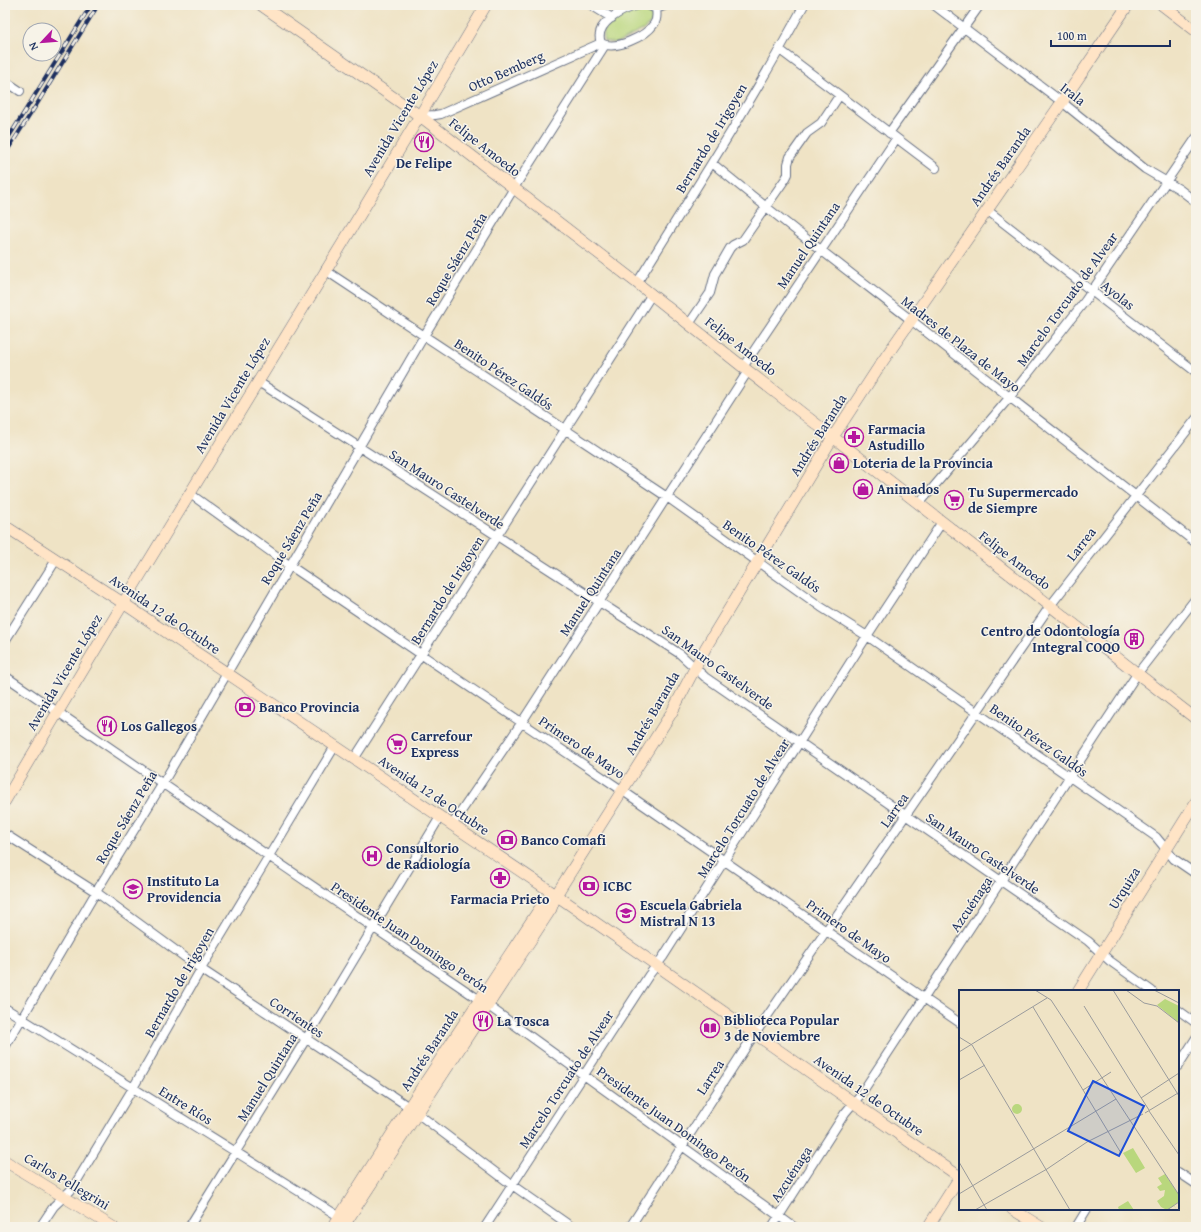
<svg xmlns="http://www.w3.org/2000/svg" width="1201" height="1232" font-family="'Gentium Book Plus',serif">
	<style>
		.green { fill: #b9d77d; stroke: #6a836e }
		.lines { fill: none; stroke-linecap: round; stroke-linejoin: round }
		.street-casing { stroke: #656e82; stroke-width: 10 }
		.secondary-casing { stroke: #656e82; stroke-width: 12 }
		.street { stroke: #fff; stroke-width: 8 }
		.secondary { stroke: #ffe4c6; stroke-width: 11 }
		.rail-casing { stroke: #1b2f5e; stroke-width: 4 }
		.rail { stroke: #f7f3e8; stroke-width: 2.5; stroke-dasharray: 8; stroke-linecap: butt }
		.labels { text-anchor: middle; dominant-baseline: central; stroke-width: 3; stroke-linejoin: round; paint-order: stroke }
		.street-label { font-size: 14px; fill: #1b2f5e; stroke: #f7f3e8 }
		.poi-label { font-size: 14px; font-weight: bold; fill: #1b2f5e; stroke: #f7f3e8; text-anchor: start }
		.inset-road { fill: none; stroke: #9a9b9c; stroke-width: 1 }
		.view { fill: #1d4ed8; fill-opacity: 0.15; stroke: #1d4ed8; stroke-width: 2 }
		.inset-edge { fill: none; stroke: #1b2f5e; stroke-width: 2 }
	</style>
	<rect width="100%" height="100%" fill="#f7f3e8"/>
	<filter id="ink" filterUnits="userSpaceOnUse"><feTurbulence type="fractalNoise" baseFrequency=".025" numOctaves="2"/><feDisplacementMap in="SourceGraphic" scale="8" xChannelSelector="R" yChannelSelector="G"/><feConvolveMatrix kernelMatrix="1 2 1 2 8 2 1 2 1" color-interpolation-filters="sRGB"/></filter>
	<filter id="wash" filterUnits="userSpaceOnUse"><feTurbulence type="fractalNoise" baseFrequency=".012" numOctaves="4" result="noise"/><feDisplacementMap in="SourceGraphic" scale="16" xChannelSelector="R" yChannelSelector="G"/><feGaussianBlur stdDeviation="0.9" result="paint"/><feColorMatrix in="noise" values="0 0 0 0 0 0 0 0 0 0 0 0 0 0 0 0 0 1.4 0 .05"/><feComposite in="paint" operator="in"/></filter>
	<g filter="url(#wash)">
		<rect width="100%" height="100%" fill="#efe3c5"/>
		<!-- green -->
		<path class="green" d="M642 7H648L654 11 652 22 643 30 616 43 604 41C597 23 629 12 642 7Z"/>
	</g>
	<g filter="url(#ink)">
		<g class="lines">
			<defs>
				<path id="street" d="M591 5 612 18
					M639 5C623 9 593 23 601 43 615 51 645 37 654 24 657 20 657 15 656 9L648 5
					M934 5 1062 102 1145 169 1179 189 1196 202
					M656 9 666 5
					M780 50 936 168
					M5 81 20 91
					M420 116 435 115 441 114 601 43
					M889 133 980 5
					M712 163C777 217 844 268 911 320 1006 394 1100 469 1196 543
					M987 210 1196 372
					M325 270 667 497 821 607 867 636 1156 837 1174 859 1196 874
					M637 283C694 191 753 100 804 5
					M689 324 710 293 715 274 730 248 733 245 743 240 786 178 788 174V164L790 157 807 133 821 123 839 96
					M743 367 896 139
					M257 381 680 654 705 677 1088 941 1110 961 1152 991
					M189 493 289 565 623 791 960 1023
					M919 504 1009 398 1085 301 1196 138
					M5 641 56 560
					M5 676 487 1005 794 1227
					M354 759 652 294
					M452 825 522 722 748 371
					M5 834 96 892 201 969 409 1107 512 1185 572 1227
					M5 1008 340 1217 351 1227
					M1178 1010 1196 1023
					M5 1047 96 892 163 783 424 336 514 188 605 45
					M1178 1066 1196 1038
					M1178 1172 1196 1184
					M40 1227 54 1206 72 1189 133 1088 201 969 335 746
					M189 1227 306 1039 440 817
					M485 1227 649 975 663 957 867 636 942 522
					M630 1227 746 1047 1050 606 1196 419
					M772 1227 845 1113 861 1094 1137 674 1196 598
					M1076 1227 1087 1209"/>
				<path id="secondary" d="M261 5 420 116 637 283 748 371 1196 719
					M1162 5 1196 31
					M5 526 123 603 556 895 960 1177
					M5 801C162 534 328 272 486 5
					M1078 991 1196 802
					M5 1161 113 1227
					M1012 1209 1041 1227
					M333 1227 409 1107 544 902 556 895
					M343 1227 551 909 556 895 672 712 706 647 833 437 878 368 1062 102 1128 5
					M928 1227 960 1177"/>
			</defs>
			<!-- street casing -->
			<use href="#street" class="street-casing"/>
			<!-- secondary casing -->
			<use href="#secondary" class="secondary-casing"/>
			<!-- street -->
			<use href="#street" class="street"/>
			<!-- secondary -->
			<use href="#secondary" class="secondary"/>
			<defs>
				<path id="rail" d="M5 143 91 5
					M5 154 37 104 98 5"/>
			</defs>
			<!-- rail casing -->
			<use href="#rail" class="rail-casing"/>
			<!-- rail -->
			<use href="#rail" class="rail"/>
		</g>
	</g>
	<!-- icons -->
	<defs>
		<symbol id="restaurant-ring" viewBox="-11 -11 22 22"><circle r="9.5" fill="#f7f3e8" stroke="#b5179e" stroke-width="1.5"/><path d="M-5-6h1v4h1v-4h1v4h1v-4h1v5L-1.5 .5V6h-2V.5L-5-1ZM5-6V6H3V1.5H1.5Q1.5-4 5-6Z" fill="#b5179e"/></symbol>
		<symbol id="pharmacy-ring" viewBox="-11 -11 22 22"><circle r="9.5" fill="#f7f3e8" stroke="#b5179e" stroke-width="1.5"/><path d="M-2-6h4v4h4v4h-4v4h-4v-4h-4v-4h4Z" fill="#b5179e"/></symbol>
		<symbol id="shop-ring" viewBox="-11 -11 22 22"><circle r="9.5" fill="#f7f3e8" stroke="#b5179e" stroke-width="1.5"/><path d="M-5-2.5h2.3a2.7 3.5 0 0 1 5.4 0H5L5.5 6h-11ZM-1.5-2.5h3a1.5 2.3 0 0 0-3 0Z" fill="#b5179e"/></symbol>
		<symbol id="supermarket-ring" viewBox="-11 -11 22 22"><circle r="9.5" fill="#f7f3e8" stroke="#b5179e" stroke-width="1.5"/><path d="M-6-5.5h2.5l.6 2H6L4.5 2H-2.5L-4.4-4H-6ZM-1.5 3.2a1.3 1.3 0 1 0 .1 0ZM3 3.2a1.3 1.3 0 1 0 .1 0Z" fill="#b5179e"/></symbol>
		<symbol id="building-ring" viewBox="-11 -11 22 22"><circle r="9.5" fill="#f7f3e8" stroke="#b5179e" stroke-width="1.5"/><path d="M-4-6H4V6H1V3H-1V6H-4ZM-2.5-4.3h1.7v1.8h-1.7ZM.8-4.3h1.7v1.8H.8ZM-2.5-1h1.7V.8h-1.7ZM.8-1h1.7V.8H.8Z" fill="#b5179e"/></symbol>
		<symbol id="bank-ring" viewBox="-11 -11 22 22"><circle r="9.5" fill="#f7f3e8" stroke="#b5179e" stroke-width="1.5"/><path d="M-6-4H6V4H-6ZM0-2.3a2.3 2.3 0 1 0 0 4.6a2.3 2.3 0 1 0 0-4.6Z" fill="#b5179e"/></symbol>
		<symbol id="hospital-ring" viewBox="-11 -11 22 22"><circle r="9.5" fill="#f7f3e8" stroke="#b5179e" stroke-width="1.5"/><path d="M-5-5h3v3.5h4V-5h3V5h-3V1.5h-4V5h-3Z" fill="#b5179e"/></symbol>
		<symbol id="school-ring" viewBox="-11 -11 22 22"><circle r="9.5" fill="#f7f3e8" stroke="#b5179e" stroke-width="1.5"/><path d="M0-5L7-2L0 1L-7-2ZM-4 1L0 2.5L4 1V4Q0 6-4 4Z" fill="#b5179e"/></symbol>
		<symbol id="library-ring" viewBox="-11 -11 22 22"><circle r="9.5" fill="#f7f3e8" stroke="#b5179e" stroke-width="1.5"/><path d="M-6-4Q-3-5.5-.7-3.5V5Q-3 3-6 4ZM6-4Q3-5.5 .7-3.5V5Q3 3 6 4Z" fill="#b5179e"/></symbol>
	</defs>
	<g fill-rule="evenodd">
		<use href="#restaurant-ring" x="413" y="131" width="22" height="22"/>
		<use href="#pharmacy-ring" x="843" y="426" width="22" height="22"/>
		<use href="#shop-ring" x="828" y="452" width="22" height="22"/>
		<use href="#shop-ring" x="852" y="478" width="22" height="22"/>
		<use href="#supermarket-ring" x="943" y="489" width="22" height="22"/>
		<use href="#building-ring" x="1123" y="628" width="22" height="22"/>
		<use href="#bank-ring" x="234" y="696" width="22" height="22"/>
		<use href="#restaurant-ring" x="96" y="715" width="22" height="22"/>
		<use href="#supermarket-ring" x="386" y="733" width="22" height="22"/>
		<use href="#bank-ring" x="496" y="829" width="22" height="22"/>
		<use href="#hospital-ring" x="361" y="845" width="22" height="22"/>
		<use href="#pharmacy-ring" x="489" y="867" width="22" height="22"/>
		<use href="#bank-ring" x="578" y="875" width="22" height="22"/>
		<use href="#school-ring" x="122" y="878" width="22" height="22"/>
		<use href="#school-ring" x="615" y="902" width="22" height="22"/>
		<use href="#restaurant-ring" x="472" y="1010" width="22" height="22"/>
		<use href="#library-ring" x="699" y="1017" width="22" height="22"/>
	</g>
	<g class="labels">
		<!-- street labels -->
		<g class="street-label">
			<text transform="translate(506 71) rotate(-24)">Otto Bemberg</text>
			<text transform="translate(1073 94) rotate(38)">Irala</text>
			<text transform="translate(400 118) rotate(-59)">Avenida Vicente López</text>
			<text transform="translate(711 138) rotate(-59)">Bernardo de Irigoyen</text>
			<text transform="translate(485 147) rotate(38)">Felipe Amoedo</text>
			<text transform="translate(1000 166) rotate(-55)">Andrés Baranda</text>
			<text transform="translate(808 245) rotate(-56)">Manuel Quintana</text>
			<text transform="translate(456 259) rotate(-59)">Roque Sáenz Peña</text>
			<text transform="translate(1118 295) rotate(38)">Ayolas</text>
			<text transform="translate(1067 299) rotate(-54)">Marcelo Torcuato de Alvear</text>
			<text transform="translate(961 344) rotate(38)">Madres de Plaza de Mayo</text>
			<text transform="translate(741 346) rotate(38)">Felipe Amoedo</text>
			<text transform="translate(504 374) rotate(34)">Benito Pérez Galdós</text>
			<text transform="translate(232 395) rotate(-59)">Avenida Vicente López</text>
			<text transform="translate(818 435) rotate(-58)">Andrés Baranda</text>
			<text transform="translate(447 489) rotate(33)">San Mauro Castelverde</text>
			<text transform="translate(291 538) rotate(-59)">Roque Sáenz Peña</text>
			<text transform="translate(1081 544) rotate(-52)">Larrea</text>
			<text transform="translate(772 556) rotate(35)">Benito Pérez Galdós</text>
			<text transform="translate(1015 560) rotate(38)">Felipe Amoedo</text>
			<text transform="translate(447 590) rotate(-58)">Bernardo de Irigoyen</text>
			<text transform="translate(590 592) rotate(-57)">Manuel Quintana</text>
			<text transform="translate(165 614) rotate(34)">Avenida 12 de Octubre</text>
			<text transform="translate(718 667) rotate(36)">San Mauro Castelverde</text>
			<text transform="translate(64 672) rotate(-59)">Avenida Vicente López</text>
			<text transform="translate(652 713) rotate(-60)">Andrés Baranda</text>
			<text transform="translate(1039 740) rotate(35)">Benito Pérez Galdós</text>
			<text transform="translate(582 747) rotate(34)">Primero de Mayo</text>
			<text transform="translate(434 795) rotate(34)">Avenida 12 de Octubre</text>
			<text transform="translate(743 808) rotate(-58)">Marcelo Torcuato de Alvear</text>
			<text transform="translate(894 810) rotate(-55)">Larrea</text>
			<text transform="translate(126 817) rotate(-59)">Roque Sáenz Peña</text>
			<text transform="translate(983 853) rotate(34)">San Mauro Castelverde</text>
			<text transform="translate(1124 888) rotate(-58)">Urquiza</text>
			<text transform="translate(971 904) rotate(-56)">Azcuénaga</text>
			<text transform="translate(849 931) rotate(35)">Primero de Mayo</text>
			<text transform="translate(410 937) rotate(34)">Presidente Juan Domingo Perón</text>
			<text transform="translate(179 982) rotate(-60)">Bernardo de Irigoyen</text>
			<text transform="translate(297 1017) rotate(34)">Corrientes</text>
			<text transform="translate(429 1050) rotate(-57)">Andrés Baranda</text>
			<text transform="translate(267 1077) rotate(-58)">Manuel Quintana</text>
			<text transform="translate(710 1077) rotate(-57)">Larrea</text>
			<text transform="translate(566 1079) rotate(-57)">Marcelo Torcuato de Alvear</text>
			<text transform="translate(869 1095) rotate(35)">Avenida 12 de Octubre</text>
			<text transform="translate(186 1105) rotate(32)">Entre Ríos</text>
			<text transform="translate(674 1124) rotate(36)">Presidente Juan Domingo Perón</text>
			<text transform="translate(791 1174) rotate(-57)">Azcuénaga</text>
			<text transform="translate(67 1181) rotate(31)">Carlos Pellegrini</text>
		</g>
		<!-- poi labels -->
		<g class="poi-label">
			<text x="424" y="163" text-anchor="middle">De Felipe</text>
			<text x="868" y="429">Farmacia<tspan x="868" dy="16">Astudillo</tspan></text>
			<text x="853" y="463">Loteria de la Provincia</text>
			<text x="877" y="489">Animados</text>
			<text x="968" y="492">Tu Supermercado<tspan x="968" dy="16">de Siempre</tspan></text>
			<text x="1120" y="631" text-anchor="end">Centro de Odontología<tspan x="1120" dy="16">Integral COQO</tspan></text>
			<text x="259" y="707">Banco Provincia</text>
			<text x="121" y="726">Los Gallegos</text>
			<text x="411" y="736">Carrefour<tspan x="411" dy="16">Express</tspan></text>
			<text x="521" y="840">Banco Comafi</text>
			<text x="386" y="848">Consultorio<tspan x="386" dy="16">de Radiología</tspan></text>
			<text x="147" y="881">Instituto La<tspan x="147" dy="16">Providencia</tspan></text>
			<text x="603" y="886">ICBC</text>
			<text x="500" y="899" text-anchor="middle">Farmacia Prieto</text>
			<text x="640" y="905">Escuela Gabriela<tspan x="640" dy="16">Mistral N 13</tspan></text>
			<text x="724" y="1020">Biblioteca Popular<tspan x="724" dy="16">3 de Noviembre</tspan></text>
			<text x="497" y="1021">La Tosca</text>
		</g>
	</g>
	<!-- overview -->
	<g transform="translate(959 990)">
		<rect width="220" height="220" fill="#efe3c5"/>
		<path d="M206 9 220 16V33L198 15ZM53 119a5 5 0 1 1 10 0a5 5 0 1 1-10 0ZM174 158 186 178 177 183 164 163ZM206 184 220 205V212L215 215 217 219 215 216 208 220 202 217 193 220 202 217 198 211 205 206 206 200 201 201 198 197 203 194 205 197 199 188ZM169 211 175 220H160L159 217Z" fill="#b9d77d"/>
		<path class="inset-road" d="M76 0 92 10 220 205M154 0 220 106M167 0 185 13 198 16 220 33M195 0 220 13M125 16 172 92M74 17 162 163M0 47 13 55 111 220M0 62 88 8M0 90 26 75M172 92 190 120M124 100 152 82M182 108 220 83M190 121 220 165M186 123 219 103M0 172 28 220M0 204 157 109M16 220 88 179 128 152 184 124M208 220 220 212"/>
		<path class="view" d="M134 91 185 116 160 166 109 141Z"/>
		<rect width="220" height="220" class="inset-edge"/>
	</g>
	<!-- margin -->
	<rect width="1201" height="1232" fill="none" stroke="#f7f3e8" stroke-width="20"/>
	<!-- north arrow -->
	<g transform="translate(42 42) rotate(244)"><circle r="19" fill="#f7f3e8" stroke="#9fa5b1"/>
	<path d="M0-3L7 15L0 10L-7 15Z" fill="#b5179e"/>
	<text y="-6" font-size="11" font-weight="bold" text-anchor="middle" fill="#1b2f5e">N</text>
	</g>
	<!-- scale -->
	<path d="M1051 40v6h119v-6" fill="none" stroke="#1b2f5e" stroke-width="2"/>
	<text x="1057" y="40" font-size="12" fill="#1b2f5e" stroke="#f7f3e8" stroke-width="3" paint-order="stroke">100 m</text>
</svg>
